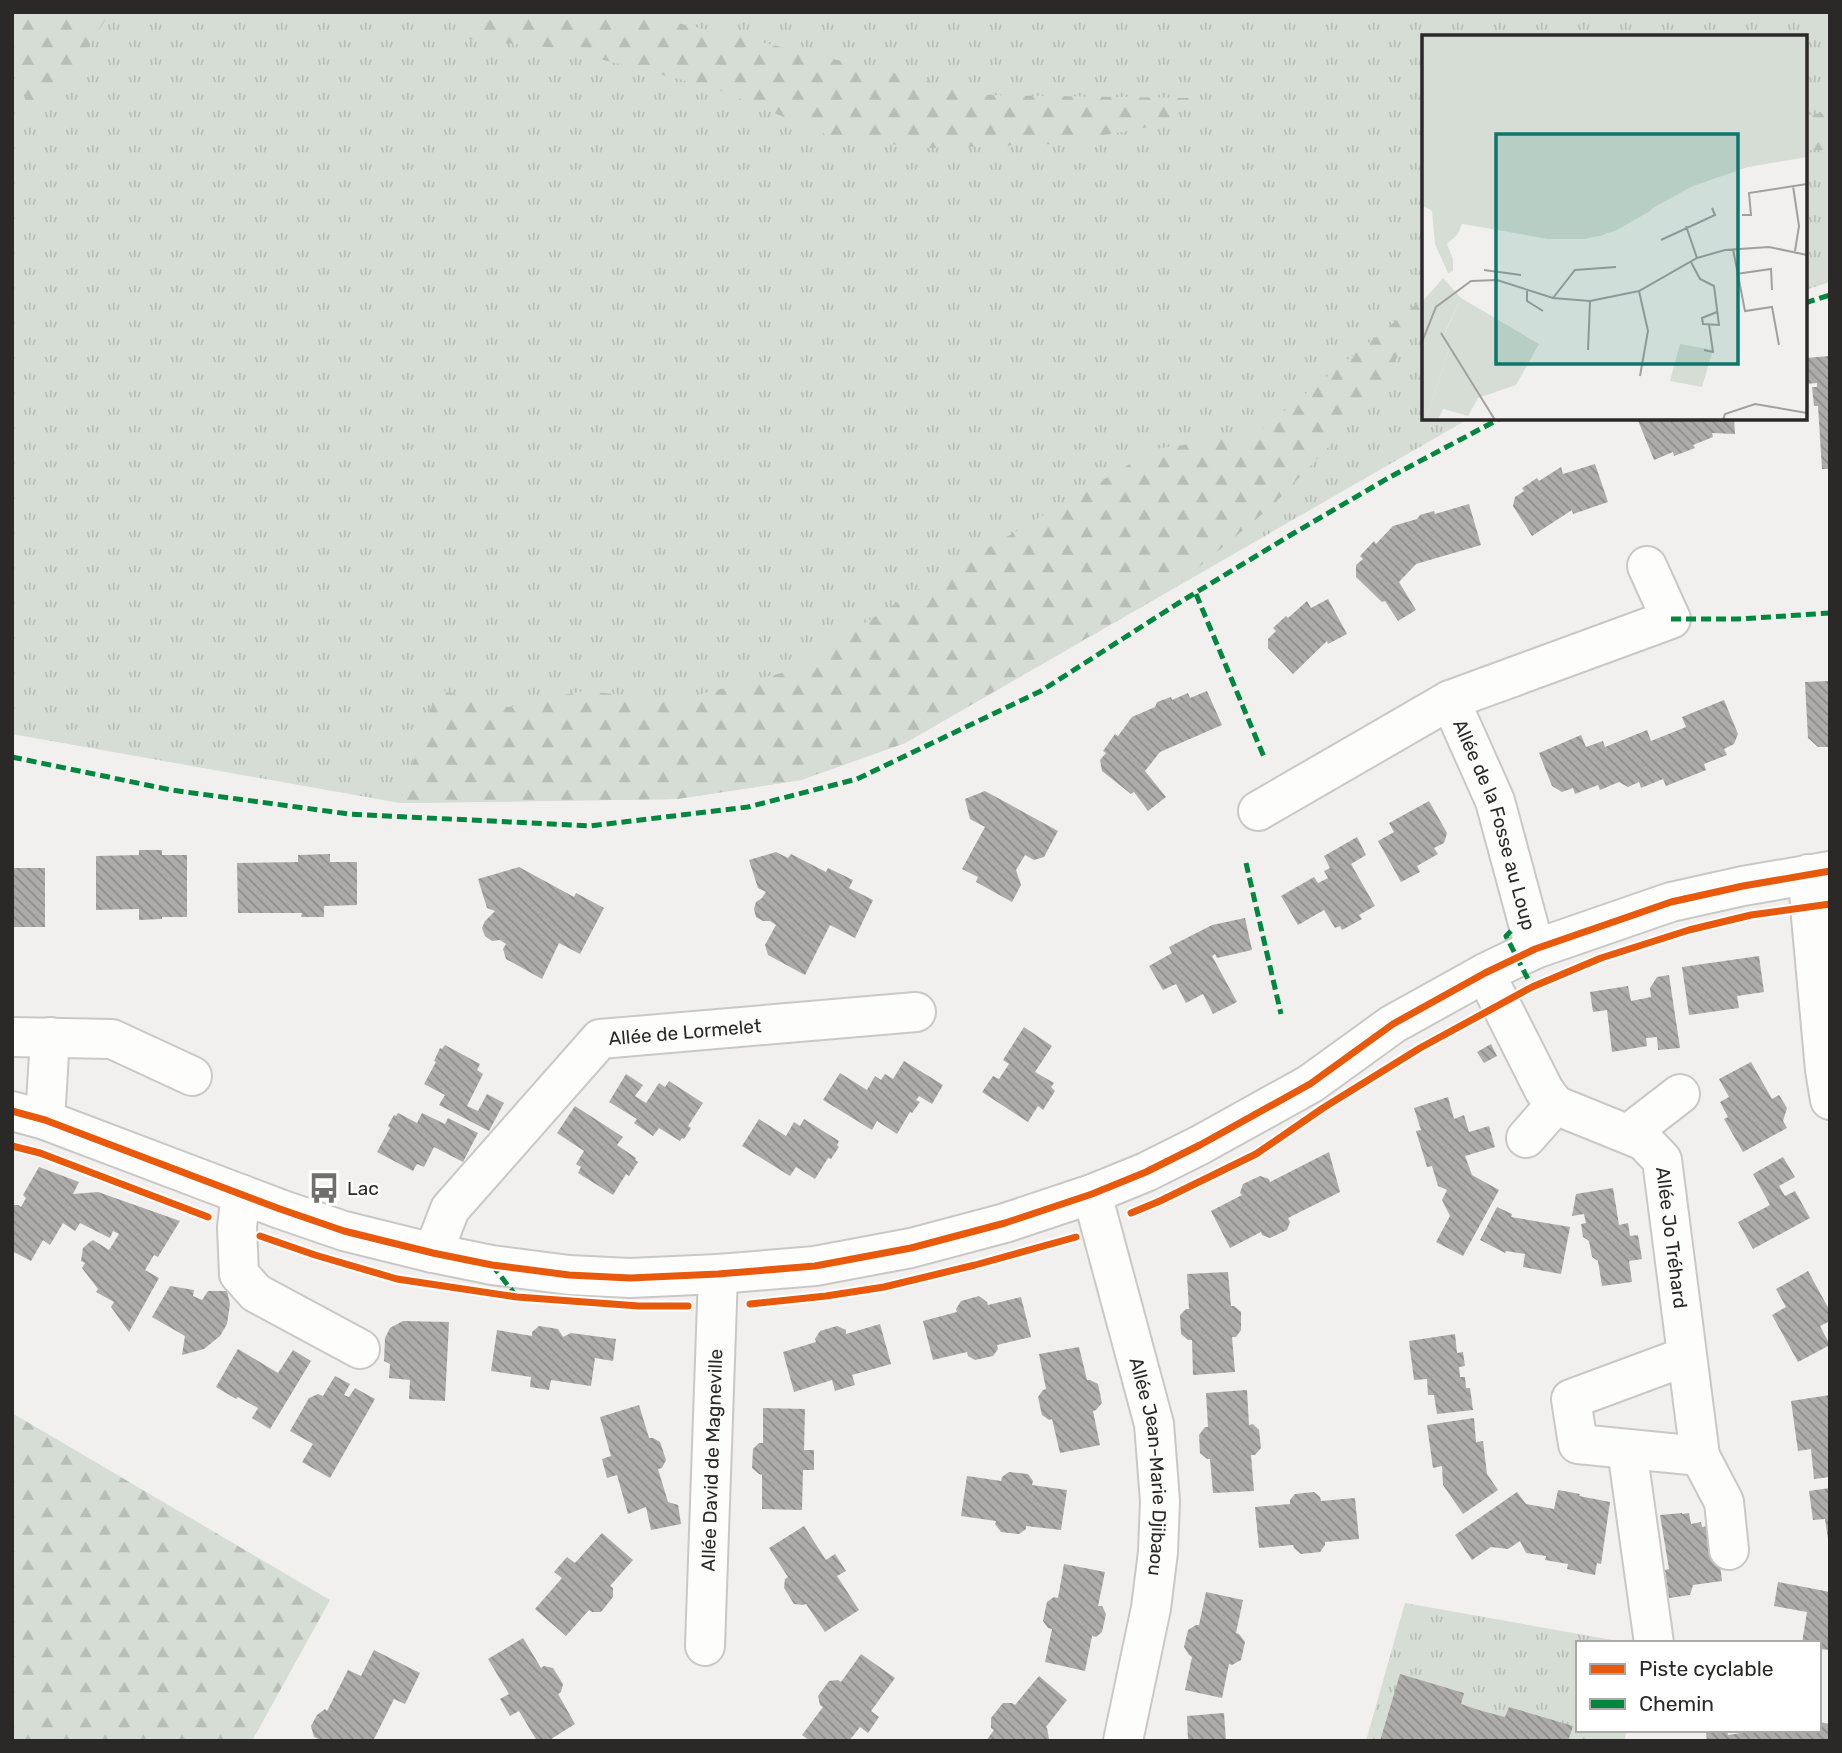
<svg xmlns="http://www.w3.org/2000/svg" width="1842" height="1753" font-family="Rubik,sans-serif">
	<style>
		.grass { fill: url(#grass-tufts) }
		.forest { fill: url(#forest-firs) }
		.building { fill: url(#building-back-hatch) }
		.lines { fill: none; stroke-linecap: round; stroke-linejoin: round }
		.minor-casing { stroke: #c9c8c6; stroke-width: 42 }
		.minor { stroke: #fdfdfc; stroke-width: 38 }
		.quiet { stroke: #00873e; stroke-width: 5; stroke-dasharray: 10 5; stroke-linecap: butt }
		.cycleway-casing { stroke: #fff; stroke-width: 11 }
		.cycleway { stroke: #e8590c; stroke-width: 7 }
		.labels { text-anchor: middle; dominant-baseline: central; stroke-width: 5; stroke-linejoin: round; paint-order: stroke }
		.street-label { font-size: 19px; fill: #2a2928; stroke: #fff }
		.poi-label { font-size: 19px; fill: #2a2928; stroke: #fff; text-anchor: start }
		.inset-road { fill: none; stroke: #a2a09f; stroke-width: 2 }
		.view { fill: #0f766e; fill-opacity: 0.15; stroke: #0f766e; stroke-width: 3.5 }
		.inset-edge { fill: none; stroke: #2a2928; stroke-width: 3.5 }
	</style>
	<defs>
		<pattern id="grass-tufts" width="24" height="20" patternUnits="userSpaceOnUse" patternTransform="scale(1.75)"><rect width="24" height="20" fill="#d5ddd4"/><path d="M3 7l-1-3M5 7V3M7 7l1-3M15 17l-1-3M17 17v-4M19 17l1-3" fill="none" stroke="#b7beb6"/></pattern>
		<pattern id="forest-firs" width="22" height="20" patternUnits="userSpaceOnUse" patternTransform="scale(1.75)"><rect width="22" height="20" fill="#d5ddd4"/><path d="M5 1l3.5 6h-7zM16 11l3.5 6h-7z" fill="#b7beb6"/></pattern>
		<pattern id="building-back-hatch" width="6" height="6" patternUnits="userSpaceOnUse" patternTransform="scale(1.75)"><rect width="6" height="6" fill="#adacab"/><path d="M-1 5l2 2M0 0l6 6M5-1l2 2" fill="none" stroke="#8d8c8b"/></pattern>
	</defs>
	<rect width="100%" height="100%" fill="#f2f0ee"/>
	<!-- grass -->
	<path class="grass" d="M12 12H1830V282L1805 290V37H1424V418H1470L905 743 801 780 677 799 400 803 12 734Z
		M1405 1603 1629 1643H1578V1730H1627L1624 1741H1366Z"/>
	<!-- forest -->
	<path class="forest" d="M12 12H110L55 103 27 100 12 57Z
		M457 12H630L988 95 1190 98 1171 123 1055 144 929 148 837 139 714 88 556 48 464 39Z
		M1830 111V150H1805V116Z
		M1424 297V317L1359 415 1272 506 1175 587 905 743 801 780 677 799 400 803 437 689 474 700 508 707 583 691 679 700 789 671 917 590 1155 449 1254 435 1407 312Z
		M12 1413 330 1600 252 1741H12Z"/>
	<!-- building -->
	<path class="building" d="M1830 356V469H1822L1818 406H1814L1812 387H1817V383L1805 384V358Z
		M1637 418H1734L1735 434 1712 433 1713 437 1693 445 1695 448 1674 456 1673 452 1654 460Z
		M1595 464 1608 502 1573 514 1572 510 1532 536 1513 506 1515 497 1524 491 1522 488 1537 478 1539 481 1561 467 1563 474Z
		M1469 504 1481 545 1416 564 1399 582 1416 610 1398 621 1385 601 1382 602 1356 577V565L1363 559 1360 556 1374 541 1376 544 1393 526 1417 519 1420 515 1434 511 1435 514Z
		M1328 599 1347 634 1328 644 1327 641 1293 674 1268 648V639L1276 631 1273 628 1286 616 1288 618 1307 601 1311 608Z
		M1830 681V747H1818L1808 738 1805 682Z
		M1207 691 1222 725 1160 752 1145 771 1166 797 1148 811 1134 792 1131 794 1102 771 1100 760 1106 753 1103 751 1115 734 1118 736 1132 717 1155 707 1157 702 1171 697 1172 700 1188 693 1190 698Z
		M1724 700 1738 734 1734 744 1724 749 1727 755 1704 764 1706 770 1666 786 1663 779 1641 788 1639 782 1628 787 1619 782 1600 790 1598 785 1575 794 1573 788 1562 792 1552 786 1539 753 1581 735 1586 747 1603 741 1605 747 1647 730 1651 741 1686 727 1682 717Z
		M985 791 1058 831 1044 857 1034 860 1025 855 1016 870 1021 885 1012 902 976 882 978 877 962 869 985 827 970 819 965 799Z
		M1429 801 1447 833 1444 843 1434 848 1438 854 1417 866 1420 872 1401 882 1378 841 1394 832 1389 823Z
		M1357 837 1366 855 1351 864 1375 906 1359 915 1362 919 1342 930 1340 926 1335 928 1324 910 1298 925 1281 896 1314 877 1318 883 1328 878 1324 871 1330 868 1324 856Z
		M139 850H162V855H187V917H162V919L139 920V909L96 910V856L139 855Z
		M776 852 788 858 791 854 826 872 828 868 853 880 849 888 873 900 855 938 830 925 805 975 768 955 765 945 776 925 770 921H763L756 917 754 909 756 902 762 898 766 892 758 888 749 860Z
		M330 854V862H357V905L324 906V917H301L302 913H238L237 863 298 862V855Z
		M519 867 574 897 576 893 604 908 580 954 559 943 542 979 506 959 503 949 506 944 500 940 492 941 485 936 482 928 485 921 495 911 487 908 478 879Z
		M12 868H45V927H12Z
		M1245 918 1252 950 1217 958 1215 954 1212 956 1237 1002 1213 1014 1203 994 1186 1003 1176 984 1163 990 1149 966 1172 953 1169 947 1212 925Z
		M1759 956 1764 992 1737 996 1739 1008 1689 1015 1682 967Z
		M1669 975 1680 1048 1658 1050 1657 1037 1646 1038 1647 1046 1612 1052 1607 1010 1593 1012 1590 992 1628 986 1631 1001 1651 997 1650 988 1657 977Z
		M1024 1027 1052 1046 1035 1072 1054 1083 1051 1087 1055 1091 1043 1110 1038 1106 1028 1122 982 1092 993 1076 999 1079 1009 1064 1003 1060Z
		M1491 1044 1497 1056 1484 1063 1477 1052Z
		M445 1045 480 1064 477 1070 483 1074 467 1106 478 1111 487 1094 504 1103 489 1131 439 1105 445 1095 424 1084 436 1062 434 1061 440 1048 442 1049Z
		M904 1061 943 1085 932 1104 919 1096 916 1100 920 1102 912 1113 910 1112 897 1134 877 1121 872 1130 823 1100 840 1073 867 1090 875 1076 881 1080 885 1074 893 1079Z
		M1751 1062 1772 1099 1779 1095 1787 1108 1783 1121 1787 1128 1743 1152 1724 1119 1728 1117 1720 1102 1729 1097 1719 1079Z
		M626 1074 643 1085 635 1096 646 1103 659 1083 665 1087 669 1081 703 1103 688 1126 691 1128 684 1139 682 1138 680 1141 659 1128 653 1136 634 1123 637 1119 609 1102Z
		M1448 1097 1454 1119 1464 1115 1469 1132 1489 1126 1495 1147 1465 1156 1472 1175 1499 1190 1463 1256 1436 1242 1450 1216 1442 1200 1447 1190 1438 1186 1432 1166 1427 1167 1416 1131 1421 1130 1414 1108Z
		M575 1106 623 1137 617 1145 636 1158 635 1160 638 1162 629 1176 626 1174 613 1195 578 1173 581 1167 576 1164 584 1151 557 1133Z
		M398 1113 417 1123 422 1113 445 1124 448 1118 478 1133 463 1162 434 1147 424 1167 417 1164 413 1171 377 1152 390 1128 388 1126 394 1115 396 1116Z
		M759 1119 786 1136 794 1122 800 1126 804 1119 839 1141 837 1145 839 1147 831 1159 828 1158 815 1179 796 1167 790 1176 742 1146Z
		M1329 1152 1340 1192 1288 1218 1290 1222 1287 1230 1270 1238 1262 1235 1261 1232 1230 1248 1211 1211 1242 1195 1240 1193 1243 1184 1260 1176 1269 1179 1270 1182Z
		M1783 1157 1795 1177 1779 1186 1785 1196 1795 1191 1810 1218 1753 1249 1738 1222 1770 1205 1753 1174Z
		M39 1167 79 1182 73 1194 98 1192 180 1221 158 1257 154 1255 145 1270 159 1278 129 1332 111 1307 114 1302 96 1292 98 1289 82 1268 85 1263 81 1261 83 1248 90 1242 93 1240 109 1250 119 1234 113 1231 110 1238 80 1223 75 1231 63 1223 50 1245 43 1240 31 1261 12 1251V1205H18L21 1207 26 1198 23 1195Z
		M1613 1188 1619 1225 1628 1223 1630 1236 1638 1235 1642 1259 1629 1261 1632 1282 1602 1286 1598 1261 1592 1257 1589 1241 1583 1237 1581 1224 1586 1223 1584 1214 1572 1216 1576 1194Z
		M1497 1207 1512 1214 1511 1217 1570 1227 1561 1274 1523 1267 1525 1254 1506 1251 1505 1253 1480 1240Z
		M1808 1271 1830 1311V1321L1820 1326 1830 1345 1798 1362 1772 1315 1786 1307 1776 1289Z
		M1228 1272 1231 1306H1234L1241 1312V1330L1236 1337H1232L1235 1372 1193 1375 1192 1340H1188L1181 1334 1180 1315 1186 1309H1189L1187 1274Z
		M170 1286 194 1290 193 1296 202 1300 208 1291H227L230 1304 227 1324 220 1336 204 1349 182 1355 185 1336 152 1317Z
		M979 1296 987 1302 988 1305 1021 1297 1031 1337 997 1345 998 1349 993 1356 975 1360 968 1356 967 1352 933 1360 923 1321 957 1312 956 1309 961 1301Z
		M403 1321 449 1322 445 1401 409 1399 410 1380 389 1378 390 1364 384 1361 385 1338 390 1328Z
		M880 1324 891 1364 852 1375 855 1385 835 1391 832 1380 794 1392 783 1352 816 1342 815 1339 820 1331 837 1326 846 1330V1334Z
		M539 1326 558 1329 563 1337 571 1333 616 1339 613 1361 595 1358 591 1386 551 1380 549 1390 530 1387 531 1377 491 1371 497 1330 532 1336V1332Z
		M1455 1334 1457 1353 1463 1352 1465 1366 1459 1367 1460 1377H1465L1466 1388H1470L1473 1410 1437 1414 1434 1395H1428L1427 1379 1414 1380 1409 1341Z
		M1079 1347 1087 1380H1090L1098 1384 1102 1403 1096 1410 1093 1411 1100 1445 1060 1453 1052 1419 1049 1420 1042 1415 1038 1397 1043 1390 1046 1389 1039 1354Z
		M238 1349 278 1373 293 1350 311 1361 270 1429 252 1418 258 1408 238 1397 236 1399 216 1387Z
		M335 1376 350 1384 344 1395 349 1397 355 1388 375 1399 330 1478 302 1462 313 1444 290 1431 309 1398 318 1394 323 1396Z
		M1247 1390 1249 1425 1253 1424 1259 1430 1261 1448 1255 1455H1251L1254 1491 1213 1493 1210 1459H1207L1200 1453 1199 1435 1205 1427H1208L1206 1393Z
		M1830 1395V1477L1814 1479 1811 1449 1798 1451 1791 1401Z
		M639 1405 649 1438H653L660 1442 666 1460 662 1468 658 1469 668 1502 678 1505 681 1524 651 1530 646 1507 628 1514 617 1475 607 1478 602 1459 611 1456 600 1417Z
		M763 1408 805 1409 804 1450H814V1470H803L802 1510 762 1509V1475L759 1474 752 1468 753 1449 759 1443H763Z
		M1474 1418 1476 1442 1483 1441 1487 1474 1498 1490 1463 1514 1443 1485 1442 1466 1433 1468 1427 1425Z
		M1009 1472 1028 1474 1033 1481 1032 1485 1067 1490 1061 1530 1026 1526V1529L1019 1534 1001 1532 995 1524 996 1521 961 1516 967 1476 1001 1481 1002 1477Z
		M1830 1488V1538L1828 1539 1825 1519 1813 1520 1809 1491Z
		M1558 1490 1580 1494 1579 1496 1610 1502 1601 1564 1597 1563 1595 1575 1567 1569 1568 1564 1545 1560 1546 1556 1526 1553 1520 1541 1508 1549 1491 1547 1472 1560 1455 1535 1517 1492 1526 1504 1554 1509Z
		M1314 1492 1320 1497 1321 1501 1355 1498 1359 1539 1325 1542V1545L1320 1552 1301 1554 1294 1548 1293 1545 1259 1548 1255 1507 1290 1504V1500L1295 1494Z
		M1682 1513V1514L1689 1513 1691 1524 1701 1522 1702 1527 1715 1525 1722 1581 1693 1585 1690 1595 1669 1598 1665 1570 1669 1569 1660 1515Z
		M804 1526 826 1560 835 1554 846 1571 837 1576 859 1610 825 1632 806 1604 803 1605 794 1604 784 1588 785 1579 788 1577 769 1548Z
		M602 1533 633 1560 610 1586 613 1588V1597L601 1612H592L589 1610 566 1636 535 1609 562 1578 554 1572 567 1557 575 1563Z
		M1064 1564 1105 1572 1098 1606H1102L1106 1614 1102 1632 1096 1637 1092 1636 1085 1671 1045 1662 1052 1629 1048 1628 1043 1621 1047 1602 1054 1597 1058 1598Z
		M1778 1582 1830 1592V1650L1819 1649V1643H1802L1807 1612 1774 1606Z
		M1206 1592 1243 1600 1236 1633 1239 1634 1245 1642 1241 1660 1232 1665 1229 1664 1222 1698 1185 1690 1192 1657 1189 1655 1184 1647 1188 1630 1196 1625H1199Z
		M523 1638 541 1668 544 1666 553 1668 563 1684 561 1692 558 1694 575 1724 548 1741H537L519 1711 510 1716 500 1699 509 1694 488 1659Z
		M374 1650 420 1673 405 1704 394 1699 373 1741H323L314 1737 311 1726 317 1715 325 1709 327 1711 348 1670 361 1676Z
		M861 1654 895 1678 871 1711 879 1717 868 1733 860 1727 849 1741H810L802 1735 823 1707 820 1705 818 1696 829 1681 838 1680 841 1682Z
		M1400 1674 1464 1693 1461 1704 1482 1711 1505 1717 1509 1707 1573 1726 1568 1741H1380Z
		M1039 1676 1067 1700 1046 1727 1047 1728 1049 1739 1048 1741H986L994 1730 991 1728V1718L1003 1703H1012L1015 1705Z
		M1224 1713 1226 1741H1188L1187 1716Z
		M1819 1722 1830 1724V1741H1707L1706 1733 1727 1730 1728 1735 1741 1733 1740 1730H1819Z"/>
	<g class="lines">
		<defs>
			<g id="minor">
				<path id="s1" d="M1450 700 1495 801 1535 949"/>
				<path d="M1258 811 1450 700 1671 619 1647 566"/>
				<path d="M1808 874 1810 906 1825 1070 1830 1100"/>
				<path id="s2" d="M1485 973 1544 1090 1555 1105 1644 1141 1662 1160 1700 1456 1578 1444 1571 1399 1687 1356"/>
				<path d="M12 1037 112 1039 192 1076"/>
				<path d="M12 1111 45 1120 280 1209 344 1231 433 1253 492 1265 569 1275 630 1278 718 1274 815 1266 911 1248 1005 1223 1092 1194 1146 1172 1200 1145 1310 1084 1393 1024 1485 973 1535 949 1671 902 1743 886 1830 871"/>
				<path d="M45 1120 50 1037"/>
				<path d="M1628 1134 1680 1094"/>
				<path d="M1526 1138 1555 1105"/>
				<path d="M241 1194 237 1227 239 1274 256 1293 360 1349"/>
				<path id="s3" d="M1092 1194 1154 1424 1160 1501 1158 1552 1151 1608 1123 1741"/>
				<path id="s4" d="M433 1253 450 1209 600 1039 916 1012"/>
				<path d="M1627 1449 1654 1643"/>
				<path d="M1700 1456 1724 1502 1729 1550"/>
				<path id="s5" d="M705 1646 718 1274"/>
			</g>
		</defs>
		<!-- minor casing -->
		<use href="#minor" class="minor-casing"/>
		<!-- minor -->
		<use href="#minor" class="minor"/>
		<!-- quiet -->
		<path class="quiet" d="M1805 303 1830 295
			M1196 594 1264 757
			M1671 619H1739L1830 613
			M12 757 171 790 349 814 590 826 748 807 857 779 1041 691 1177 604 1294 533 1390 477 1501 418
			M1246 863 1281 1014
			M1511 931 1506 936 1532 987
			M492 1265 517 1297"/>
		<defs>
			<path id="cycleway" d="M12 1111 45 1120 280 1209 344 1231 433 1253 492 1265 569 1275 630 1278 718 1274 815 1266 911 1248 1005 1223 1092 1194 1146 1172 1200 1145 1310 1084 1393 1024 1485 973 1535 949 1671 902 1743 886 1830 871
				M12 1146 40 1153 208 1217
				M1131 1213 1160 1201 1256 1154 1323 1108 1420 1048 1532 987 1601 958 1689 930 1751 915 1830 904
				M260 1236 315 1255 397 1279 517 1297 639 1306H688
				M750 1304 826 1296 884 1287 975 1265 1076 1237"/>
		</defs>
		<!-- cycleway casing -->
		<use href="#cycleway" class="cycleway-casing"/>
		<!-- cycleway -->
		<use href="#cycleway" class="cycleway"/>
	</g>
	<!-- icons -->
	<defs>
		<symbol id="bus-bare" viewBox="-9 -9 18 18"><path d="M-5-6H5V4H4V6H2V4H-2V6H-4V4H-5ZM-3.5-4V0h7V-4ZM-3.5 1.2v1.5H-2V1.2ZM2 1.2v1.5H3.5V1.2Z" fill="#706f6d" stroke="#fff" stroke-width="2.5" paint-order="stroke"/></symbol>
	</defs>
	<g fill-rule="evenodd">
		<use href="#bus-bare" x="302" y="1166" width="44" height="44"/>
	</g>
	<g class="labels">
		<!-- street labels -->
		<g class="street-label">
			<text stroke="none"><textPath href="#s1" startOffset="133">Allée de la Fosse au Loup</textPath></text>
			<text stroke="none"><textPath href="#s4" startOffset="359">Allée de Lormelet</textPath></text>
			<text stroke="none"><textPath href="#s2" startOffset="350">Allée Jo Tréhard</textPath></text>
			<text stroke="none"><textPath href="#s5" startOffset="186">Allée David de Magneville</textPath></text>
			<text stroke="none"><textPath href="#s3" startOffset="280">Allée Jean-Marie Djibaou</textPath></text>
		</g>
		<!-- poi labels -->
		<g class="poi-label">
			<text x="347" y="1188">Lac</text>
		</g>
	</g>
	<!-- overview -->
	<g transform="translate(1422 35)">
		<rect width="385" height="385" fill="#f2f0ee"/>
		<path d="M0 0H385V122L326 132 271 151 179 201 126 204 41 189 0 171ZM21 243 39 263 20 304 27 314 4 385H0V267ZM258 309 291 315 280 352 248 346Z" fill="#d5ddd4"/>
		<path d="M9 0H25L11 30 0 20V9ZM113 0H176L172 4 179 8 154 23 132 12 113 27H99L100 20 124 8ZM364 0H385V5L337 15 253 49 187 66 126 73 101 74 94 69 101 63 165 61 279 30 336 6ZM74 70 80 74 66 85 68 91 86 96 81 112 62 88 61 77ZM133 98 204 111H230L212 117H184L135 104ZM331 99 353 108 385 109V118H310L303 124 281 126 228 176 193 196 163 204H126L131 189 177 187 225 158 239 156 275 124 320 112 321 104ZM19 148 33 156 53 154 36 199 25 209 31 224V236L26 238 13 209 10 176 0 165 6 149ZM39 263 117 309 94 350 56 363 46 381 21 374 16 385H4L27 314 20 305Z" fill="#d5ddd4"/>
		<path class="inset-road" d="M371 151 377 191 373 216M320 180H329L327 158 385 149M264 191 275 223M239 205 293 180 290 173M311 214 323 276 350 272 357 310M269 227 278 244 292 251 297 290 281 289 280 283 295 277M62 235 99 240M314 239 349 234 350 255M105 256V266L121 276M217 256 226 296 218 341M131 263 153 235 194 232M19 298 73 385M0 307 14 272 49 246 75 245 131 263 168 266 217 256 275 223 303 215 347 212 385 220M166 315 168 266M282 315 291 317 287 289M301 385 303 379 333 369 385 378"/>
		<path class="view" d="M74 99H316V329H74Z"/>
		<rect width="385" height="385" class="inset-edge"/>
	</g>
	<!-- border -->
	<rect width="1842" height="1753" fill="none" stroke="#2a2928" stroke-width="28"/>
	<!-- legend -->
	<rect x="1576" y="1641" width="245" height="91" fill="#ffffff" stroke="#aaa9a9" stroke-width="2"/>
	<rect x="1590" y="1664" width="35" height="10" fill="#e8590c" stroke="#aaa9a9" stroke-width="2"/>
	<text x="1639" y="1676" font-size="21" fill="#2a2928">Piste cyclable</text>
	<rect x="1590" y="1699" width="35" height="10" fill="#00873e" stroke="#aaa9a9" stroke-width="2"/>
	<text x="1639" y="1711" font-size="21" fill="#2a2928">Chemin</text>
</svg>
